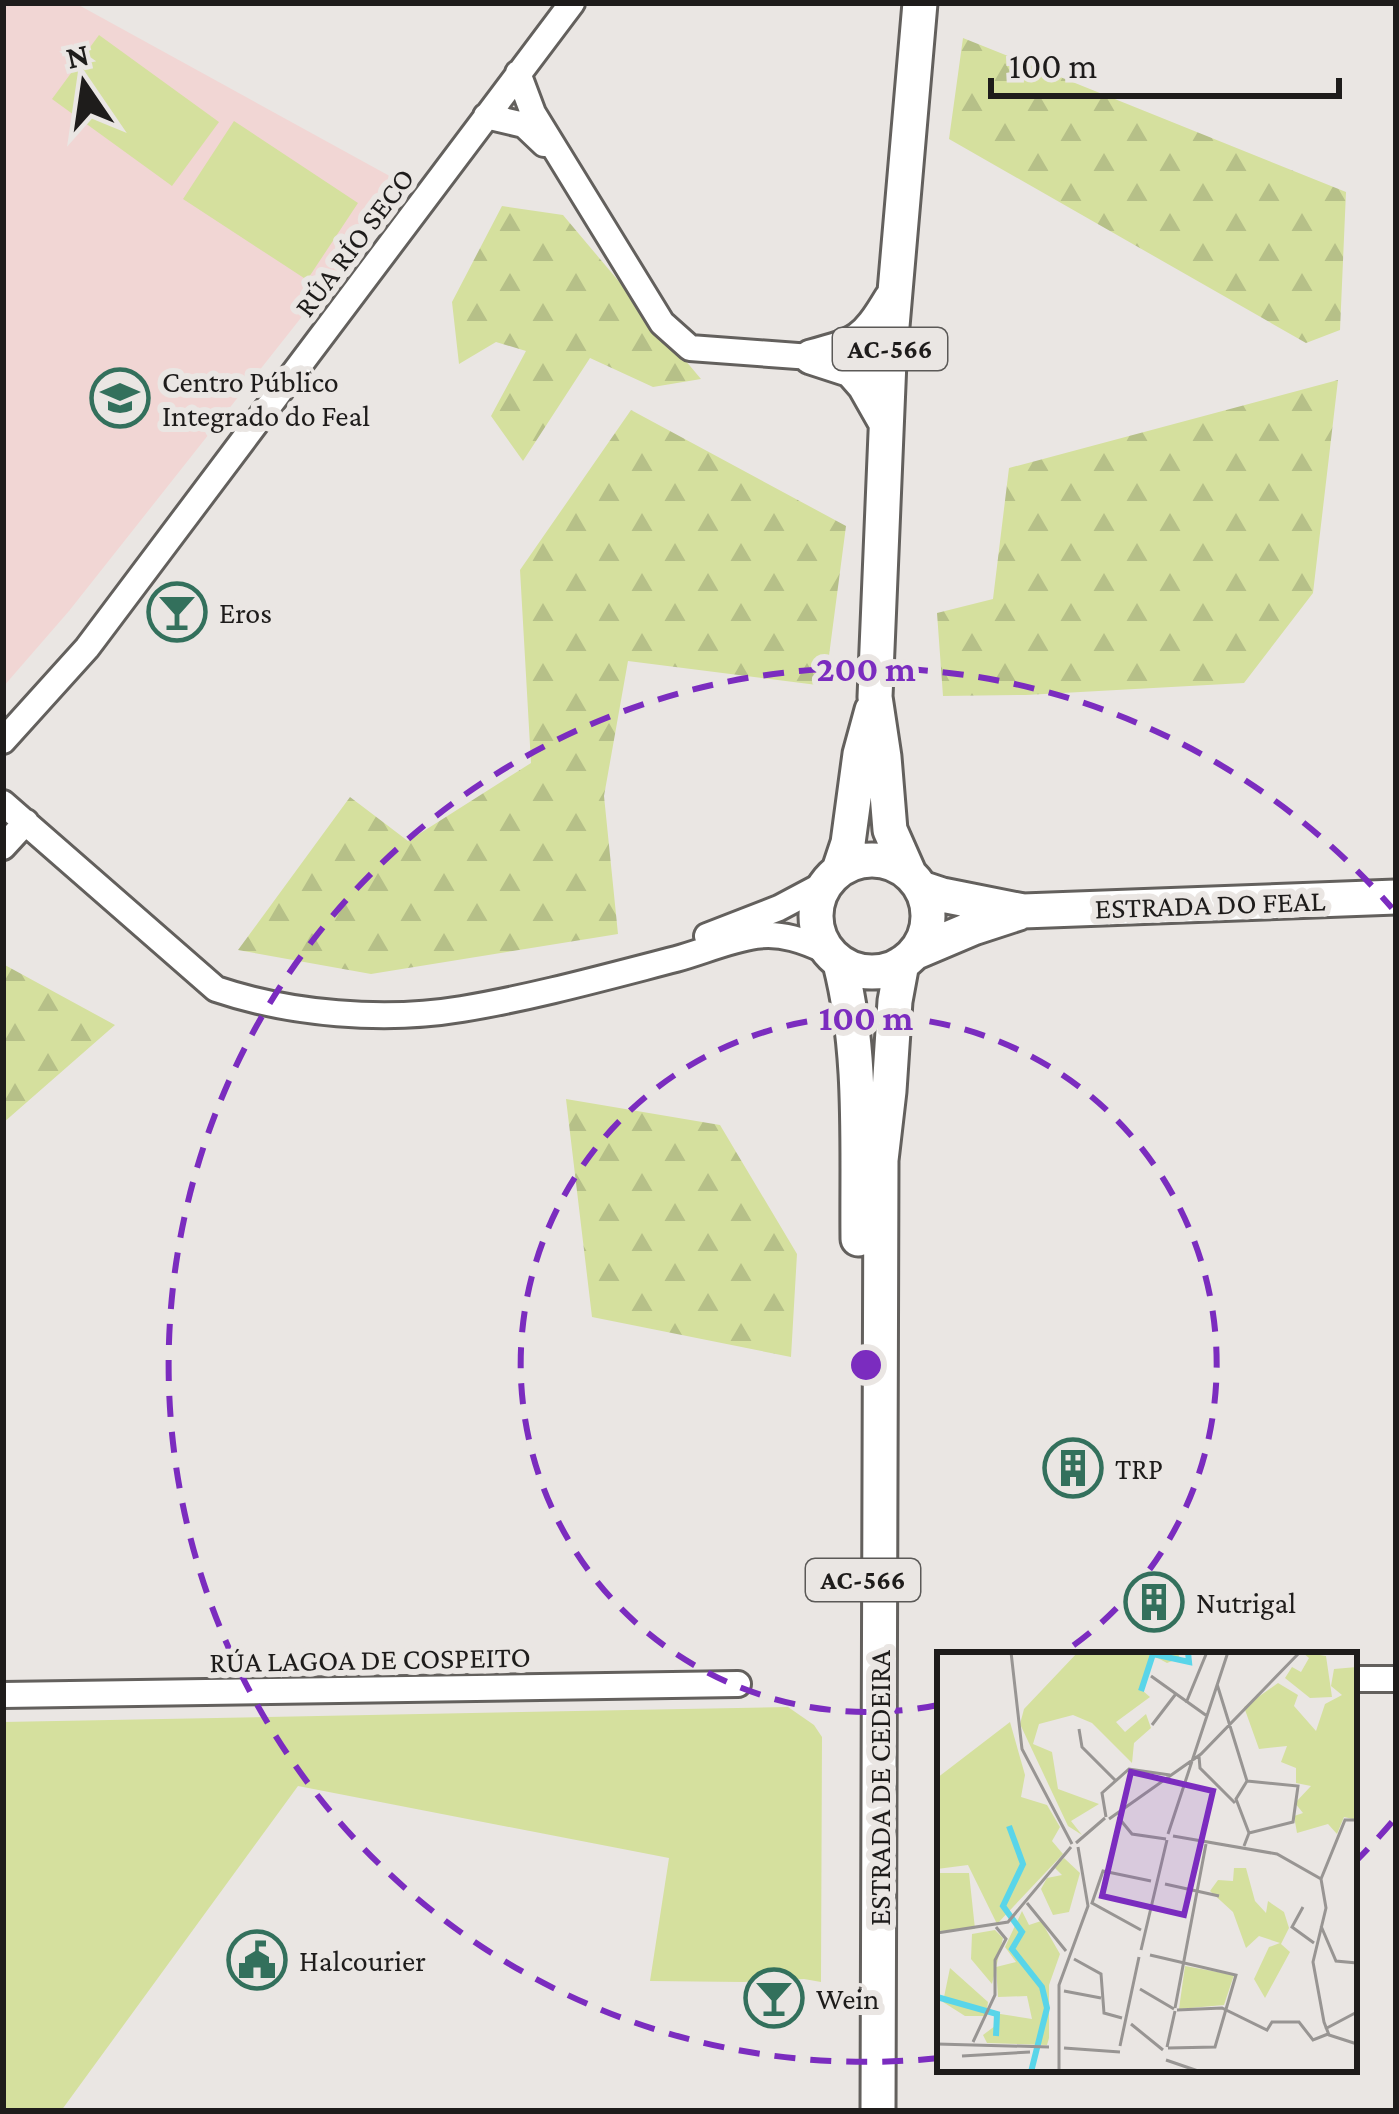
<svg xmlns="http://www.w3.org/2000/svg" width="1399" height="2114" font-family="'Crimson Pro',serif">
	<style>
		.education { fill: #f1d6d4 }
		.grass { fill: #d5e09e }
		.forest { fill: url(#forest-firs) }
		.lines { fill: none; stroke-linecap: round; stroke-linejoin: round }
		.minor-casing { stroke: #63605d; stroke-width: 30 }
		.major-casing { stroke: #63605d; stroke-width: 39 }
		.minor { stroke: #fff; stroke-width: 24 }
		.major { stroke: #fff; stroke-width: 33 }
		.ring { fill: none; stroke: #7b2cbf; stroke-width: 6; stroke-dasharray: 21 15 }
		.labels { text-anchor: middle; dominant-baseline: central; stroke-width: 12; stroke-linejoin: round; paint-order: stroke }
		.shield { fill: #eae6e3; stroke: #5b5957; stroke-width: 3 }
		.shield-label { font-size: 27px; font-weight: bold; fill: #1e1c1b }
		.street-label { font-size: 30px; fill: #1e1c1b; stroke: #eae6e3 }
		.poi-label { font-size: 30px; fill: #1e1c1b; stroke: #eae6e3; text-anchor: start }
		.inset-river { fill: none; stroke: #59d5e9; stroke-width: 6 }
		.inset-road { fill: none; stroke: #989593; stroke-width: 3 }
		.view { fill: #7b2cbf; fill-opacity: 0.15; stroke: #7b2cbf; stroke-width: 6 }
		.inset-edge { fill: none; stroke: #1e1c1b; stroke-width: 6 }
		.centre { fill: #7b2cbf; stroke: #eae6e3; stroke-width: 6 }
		.ring-label { font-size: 36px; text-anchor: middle; font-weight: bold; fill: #7b2cbf; stroke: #eae6e3; stroke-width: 12; stroke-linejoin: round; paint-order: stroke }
	</style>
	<defs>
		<pattern id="forest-firs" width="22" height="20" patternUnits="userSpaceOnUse" patternTransform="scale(3)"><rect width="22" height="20" fill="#d5e09e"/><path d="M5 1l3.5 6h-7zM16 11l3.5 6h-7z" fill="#b6c088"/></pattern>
	</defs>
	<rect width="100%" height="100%" fill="#eae6e3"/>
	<!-- education -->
	<path class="education" d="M3 3H75L406 185 69 611 3 687Z"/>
	<!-- grass -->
	<path class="grass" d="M99 35 219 122 172 186 52 99Z
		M234 121 358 203 307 280 183 199Z
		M788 1707 814 1725 822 1737 821 1982 804 1979 743 1982 650 1981 669 1858 298 1786 61 2111H3V1722Z"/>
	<!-- forest -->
	<path class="forest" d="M963 38 1346 192 1340 330 1306 343 949 139Z
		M502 206 563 215 701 379 653 387 590 358 523 461 491 416 526 351 496 342 459 364 452 302Z
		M1338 380 1313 593 1244 683 1026 695 943 696 937 613 993 599 1009 468Z
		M631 410 846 526 825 686 628 661 604 796 618 934 371 974 238 950 350 797 408 841 531 763 520 570Z
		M3 964 115 1025 3 1123Z
		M566 1099 720 1125 797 1254 791 1357 592 1317Z"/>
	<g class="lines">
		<defs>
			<path id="minor" d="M518 73 533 113 662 323 690 348 811 357
				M486 116 524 125 544 144
				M3 741 87 648 572 3
				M3 803 216 989C290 1014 384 1022 462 1009 534 997 606 977 676 959 702 952 729 940 756 936 781 932 805 941 826 951
				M3 847 26 822
				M707 936 779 908 826 883
				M1354 1679H1396
				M3 1695 738 1684"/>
			<path id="major" d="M811 357C859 344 865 342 891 299
				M811 357 851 370 865 386 886 423
				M816 916a56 56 0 1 1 112 0a56 56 0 1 1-112 0Z
				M839 870 848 843 860 754 872 710
				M909 873 890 830 884 757 875 697 889 361 920 3
				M921 888 942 895 1023 911 1396 897
				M914 953 973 928 1019 913
				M840 963C863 1052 857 1148 858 1239
				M878 2111 881 1160 889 1091 895 1001 902 963"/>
		</defs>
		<!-- minor casing -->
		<use href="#minor" class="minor-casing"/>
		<!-- major casing -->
		<use href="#major" class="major-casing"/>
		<!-- minor -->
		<use href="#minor" class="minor"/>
		<!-- major -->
		<use href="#major" class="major"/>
	</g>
	<!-- distance rings -->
	<g class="ring">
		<path d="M938 1705A348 348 0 1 1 1061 1654"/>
		<path d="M1392 1822A697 697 0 0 1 1355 1862M939 2058A697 697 0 1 1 1392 908"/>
	</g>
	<!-- icons -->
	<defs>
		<symbol id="school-ring" viewBox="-11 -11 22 22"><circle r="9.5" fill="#eae6e3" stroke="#33705c" stroke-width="1.5"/><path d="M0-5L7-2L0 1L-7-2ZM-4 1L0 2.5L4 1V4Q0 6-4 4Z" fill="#33705c"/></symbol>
		<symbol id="bar-ring" viewBox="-11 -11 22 22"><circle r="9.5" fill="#eae6e3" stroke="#33705c" stroke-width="1.5"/><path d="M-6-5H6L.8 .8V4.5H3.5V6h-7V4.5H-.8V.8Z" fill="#33705c"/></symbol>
		<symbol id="building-ring" viewBox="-11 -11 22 22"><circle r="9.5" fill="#eae6e3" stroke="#33705c" stroke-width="1.5"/><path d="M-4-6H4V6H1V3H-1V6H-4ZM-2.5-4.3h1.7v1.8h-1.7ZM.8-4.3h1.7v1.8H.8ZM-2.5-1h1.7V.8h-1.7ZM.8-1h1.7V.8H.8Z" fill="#33705c"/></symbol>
		<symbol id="civic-ring" viewBox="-11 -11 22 22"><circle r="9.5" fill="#eae6e3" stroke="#33705c" stroke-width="1.5"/><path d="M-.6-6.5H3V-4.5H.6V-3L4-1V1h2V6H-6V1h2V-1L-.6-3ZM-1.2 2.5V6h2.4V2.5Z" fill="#33705c"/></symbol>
	</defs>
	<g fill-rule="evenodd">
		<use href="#school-ring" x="87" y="365" width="66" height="66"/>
		<use href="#bar-ring" x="144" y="579" width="66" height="66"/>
		<use href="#building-ring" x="1040" y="1435" width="66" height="66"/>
		<use href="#building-ring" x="1121" y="1569" width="66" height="66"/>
		<use href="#civic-ring" x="224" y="1927" width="66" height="66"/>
		<use href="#bar-ring" x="741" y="1965" width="66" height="66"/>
	</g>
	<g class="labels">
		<!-- shield labels -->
		<g class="shield">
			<rect x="833" y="328" width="114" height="42" rx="9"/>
			<rect x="806" y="1559" width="114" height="42" rx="9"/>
		</g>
		<g class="shield-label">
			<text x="890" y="349">AC-566</text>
			<text x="863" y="1580">AC-566</text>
		</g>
		<!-- street labels -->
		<g class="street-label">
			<text transform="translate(354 242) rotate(-53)">RÚA RÍO SECO</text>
			<text transform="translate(1210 904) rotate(-2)">ESTRADA DO FEAL</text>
			<text transform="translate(370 1659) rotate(-1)">RÚA LAGOA DE COSPEITO</text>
			<text transform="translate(879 1788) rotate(-90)">ESTRADA DE CEDEIRA</text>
		</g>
		<!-- poi labels -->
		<g class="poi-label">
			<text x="162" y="381">Centro Público<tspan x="162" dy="34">Integrado do Feal</tspan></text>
			<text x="219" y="612">Eros</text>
			<text x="1115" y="1468">TRP</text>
			<text x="1196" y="1602">Nutrigal</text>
			<text x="299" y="1960">Halcourier</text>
			<text x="816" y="1998">Wein</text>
		</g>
	</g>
	<!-- overview -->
	<g transform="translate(937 1652)">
		<rect width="420" height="420" fill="#eae6e3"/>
		<path d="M127 206 143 221 132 260 116 263 104 237 110 226 125 223 118 216ZM0 221H32L38 277 0 279ZM248 314 297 323 287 353 242 357Z" fill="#d5e09e"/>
		<path d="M141 0H240L243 6 230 11 217 4 206 39 213 45 179 70 188 80 209 62 214 76 197 91 195 111 155 71 136 63 102 72 96 92 115 100 121 137 162 152 134 169 145 183 131 174 83 72 87 57ZM420 15V168L407 165 400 182 391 172 360 181 357 164 366 161 358 151 374 134 359 131V116L344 110 350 94 322 97 307 55 341 31 361 43 357 54 379 79 388 52 405 43 394 34 397 17ZM73 70 88 123 84 145 110 153 123 175 115 189 126 202 60 272 31 213 0 217V126ZM297 216H309L318 249 329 261 331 249 347 260 352 276 344 292 353 300 328 346 317 327 332 295 343 291 322 284 309 296 296 260 273 239 281 228 296 229ZM85 259 92 273 104 269 123 302 112 333V386L110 393 50 391 46 383 62 371 57 361 95 367 90 344 61 345 59 315 79 310 68 295ZM58 278 66 286 55 332 34 307 35 282ZM13 316 51 350 49 364H28L6 350Z" fill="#d5e09e"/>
		<path d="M365 0 389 4 395 45 373 46 348 26 355 15 364 20 372 6Z" fill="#d5e09e"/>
		<path class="inset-river" d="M204 39 216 2 252 10 251 0M72 174 86 212 66 254 85 280 75 297 105 335 110 356 94 420M0 345 60 362 59 384"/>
		<path class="inset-road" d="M74 0 85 97 135 192M214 24 270 64M280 32 310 129 299 147 312 181 307 194M249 51 270 0M215 73 238 43M142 77 145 95 179 129M262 104 263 116 298 151M310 129 361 134 356 170 312 181M169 165 165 141 192 117 233 123M181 165 195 182 229 187M172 167 264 102 363 0M231 182 291 0M236 184 340 202 384 227 389 256 376 310 387 370 392 383 420 392M139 191 168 166M384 227 408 168H420M228 232 282 244M90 251 129 299M366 255 355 275 377 291M384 274 399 309 420 311M204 278 155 251 166 219 214 229M0 281 71 270 134 195M204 298 230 188M213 303 299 323 278 395 231 396M137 307 164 322 167 361 185 366M203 337 237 357M127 339 164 346M238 356 269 192M240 358 285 356 330 378 335 370H362L376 388 391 382M194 372 226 398M388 377 420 360M36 390 58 343V308L69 287 59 275M0 392 112 395M183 394 202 305M230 395 238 359M127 396 183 400M25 404 93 400M229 408 264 420M122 420V333L151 254 141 195"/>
		<path class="view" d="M194 120 276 139 247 263 165 244Z"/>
		<rect width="420" height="420" class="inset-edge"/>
	</g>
	<circle cx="866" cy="1365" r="18" class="centre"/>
	<g class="ring-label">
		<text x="866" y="681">200 m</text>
		<text x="866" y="1030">100 m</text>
	</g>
	<!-- border -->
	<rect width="1399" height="2114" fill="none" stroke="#1e1c1b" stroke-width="12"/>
	<!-- north arrow -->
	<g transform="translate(84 84) rotate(347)" stroke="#eae6e3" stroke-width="9" paint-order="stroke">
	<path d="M0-9L21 45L0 30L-21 45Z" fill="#1e1c1b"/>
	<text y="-18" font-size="33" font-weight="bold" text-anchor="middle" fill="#1e1c1b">N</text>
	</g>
	<!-- scale -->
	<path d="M991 78v18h348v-18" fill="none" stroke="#1e1c1b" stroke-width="6"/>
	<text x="1009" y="78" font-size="36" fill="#1e1c1b" stroke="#eae6e3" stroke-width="9" paint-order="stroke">100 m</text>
</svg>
